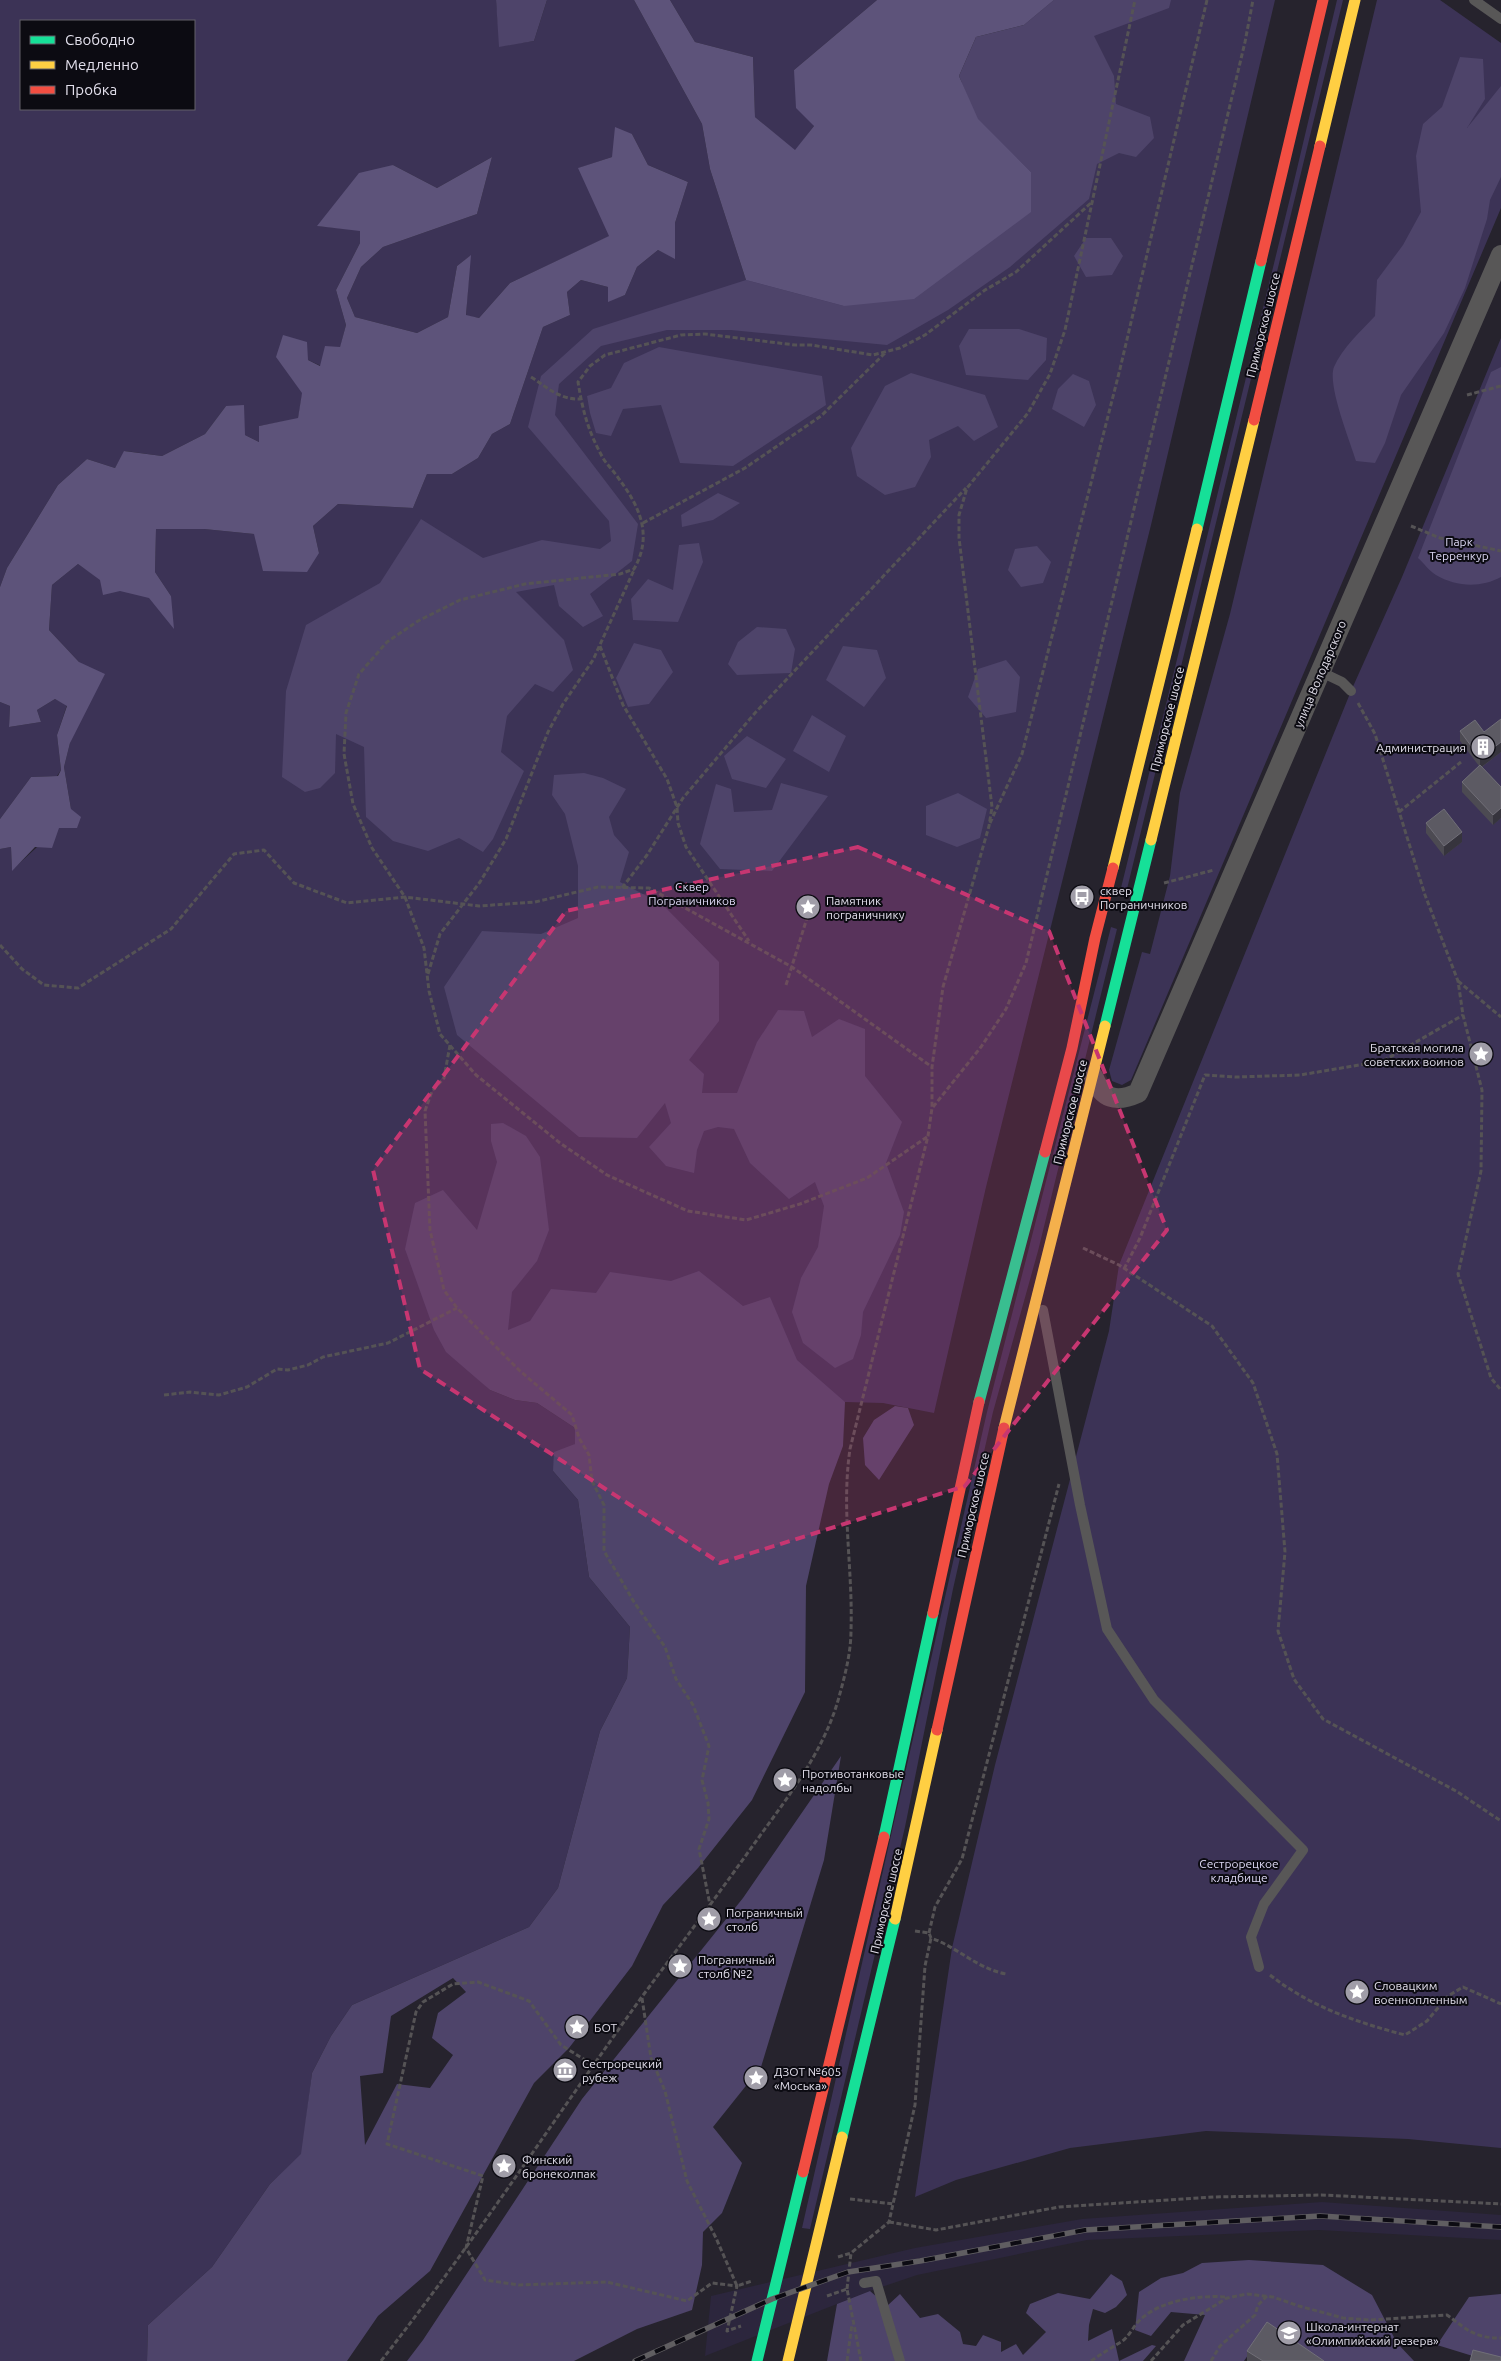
<svg xmlns="http://www.w3.org/2000/svg" width="1501" height="2361" font-family="Ubuntu,sans-serif">
	<style>
		.built { fill: #2c263d }
		.green { fill: #3c3356; fill-rule: evenodd }
		.forest { fill: #4e446a; fill-rule: evenodd }
		.water { fill: #5d537a }
		.lines { fill: none; stroke-linecap: round; stroke-linejoin: round }
		.path { stroke: #555355; stroke-width: 3; stroke-dasharray: 5 2.5; stroke-linecap: butt }
		.lane { stroke: #585757; stroke-width: 10 }
		.street { stroke: #585757; stroke-width: 20 }
		.fast { stroke: #16e098; stroke-width: 11 }
		.slow { stroke: #ffcf43; stroke-width: 11 }
		.jam { stroke: #f24e42; stroke-width: 11 }
		.rail-casing { stroke: #605e61; stroke-width: 5.5 }
		.rail { stroke: #0c0b12; stroke-width: 4; stroke-dasharray: 11; stroke-linecap: butt }
		.wall { fill: #4c4a52 }
		.shaded-wall { fill: #36343d }
		.building { fill: #5c5a63; stroke: #716f78 }
		.marked { fill: #c73671; fill-opacity: 0.2; stroke: #c73671; stroke-width: 4; stroke-dasharray: 10 6; stroke-linejoin: round }
		.labels { text-anchor: middle; dominant-baseline: central; stroke-width: 4; stroke-linejoin: round; paint-order: stroke }
		.street-label { font-size: 12px; fill: #e2dfeb; stroke: #0c0b12 }
		.park-label { font-size: 12px; fill: #ddd8f4; stroke: #0c0b12 }
		.poi-label { font-size: 12px; fill: #e2dfeb; stroke: #0c0b12; text-anchor: start }
	</style>
	<rect width="100%" height="100%" fill="#26232d"/>
	<!-- built -->
	<path class="built" d="M1322 2202 1501 2215V2240L1319 2230 1087 2240 917 2275 870 2291 705 2356 711 2296 915 2248 1082 2219Z"/>
	<!-- green -->
	<path class="green" d="M0 0H496L500 46 534 41 547 0H634L702 124 710 169 746 280 1024 25 1054 0H1275L1151 525 986 1187 934 1413 883 1403 845 1402 470 1371 490 1390 515 1400 537 1403 575 1428V1444L553 1471 578 1500 589 1577 630 1627 627 1678 600 1731 558 1888 529 1927 352 2005 331 2036 312 2073 302 2154 270 2184 212 2267 148 2325 147 2361H0V849L11 847 12 870 59 827 71 809 64 767 70 743 79 662 49 630 52 585 78 564C110 586 131 599 171 596L155 572 156 529H204L254 534 319 553 313 526 338 504 413 508 427 474H452L478 458 492 434 510 424 543 327 570 315 567 292 581 280 608 287V301L625 295 637 267 658 250 675 258V223L688 182 648 165 632 134 612 157 579 168 610 236 510 283 479 318 466 316 470 256 457 266 448 317 417 333 355 317 347 298 361 267 383 247 477 214 492 157 437 188 393 165 318 226 360 230V243L336 290 346 325 340 348 321 366 308 360 298 419 259 426V442L245 435 226 406 205 434 162 456 125 451 115 468 87 459 58 485 7 568 0 587ZM21 21H194V109H21Z
		M670 0H877L794 70 814 126 795 151 755 117 753 57 695 42Z
		M1337 0H1343L1127 889 1121 888 1291 194Z
		M1377 0H1440L1501 43V208L1131 1080 1122 1085 1112 1081 1109 1070 1142 952 1150 954 1170 876 1180 793 1230 614Z
		M1501 338V2148L1408 2139 1206 2131 1070 2148 956 2180 915 2197 952 1948 995 1765 1109 1331 1119 1265 1351 691 1402 577Z
		M55 699 67 705 57 735 61 770 57 776 31 777 0 819V702L10 706 9 727 41 722 37 710Z
		M1111 927 1117 929 1038 1251 993 1412 953 1589 905 1827 810 2229 802 2228 987 1412Z"/>
	<!-- forest -->
	<path class="forest" d="M496 0H547L534 41 499 47Z
		M1054 0H1171L1169 8 1094 36 1114 76 1116 104 1150 117 1154 138 1136 157 1119 153 1097 164 1089 199 1010 267 948 310 887 345 731 330H667L601 346 559 384 555 415 638 524 632 561 590 594 603 616 583 627 559 606 554 585 516 592 564 640 573 670 553 692 535 684 507 716 501 752 524 771 493 839 483 852 459 838 428 851 393 841 366 817 364 747 336 734 335 773 320 788 305 792 282 777 286 691 306 625 380 583 421 519 483 558 542 540 600 549 611 541 609 521 528 427 541 376 593 329 746 280 844 306 1031 172 977 119 959 76 976 37 1024 25Z
		M1460 57 1483 59 1485 99 1467 128 1501 86V177L1490 200 1487 219 1465 288 1444 333 1401 395 1385 443 1375 463 1356 461C1350 441 1327 385 1334 367 1342 348 1361 331 1375 316L1377 280 1403 245 1421 212 1416 156 1423 124 1442 107Z
		M1086 238H1111L1123 256 1112 275 1086 277 1074 256Z
		M969 329H1019L1047 338 1046 360 1028 380 966 375 959 346Z
		M659 347 822 376 826 405 733 466 680 463 661 405 623 409 611 436 596 433 590 413 587 396 611 388 624 363Z
		M1501 367V577C1481 588 1456 587 1436 575 1429 571 1424 563 1418 558L1491 372Z
		M911 373 985 395 998 427 974 441 958 426 929 440 931 457 915 487 885 495 857 476 851 448 885 386Z
		M1073 374 1089 381 1096 405 1084 427 1052 409 1058 389Z
		M718 493 740 503 713 520 682 527 681 515Z
		M699 543 703 562 678 622 633 620 631 599 648 579 673 590 679 545Z
		M1037 546 1051 562 1043 583 1021 587 1008 570 1015 549Z
		M757 627 786 629 795 649 791 673 737 675 728 664 738 642Z
		M634 643 661 650 673 672 649 704 628 707 616 678Z
		M843 646 877 650 886 678 864 707 826 680Z
		M1006 660 1020 677 1016 712 986 718 968 697 978 669Z
		M812 715 846 736 829 772 793 751Z
		M747 736 786 759 766 788 732 779 724 756Z
		M584 773 603 778 626 789 609 817 614 835 629 852 620 882 662 904 719 962V1021L689 1060 704 1074 702 1093H737L757 1042 778 1010 804 1011 812 1037 839 1019 865 1029V1076L902 1122 886 1163 904 1212 900 1235 863 1312 861 1335 853 1359 835 1368 803 1343 792 1312 801 1278 818 1247 824 1206 815 1182 789 1199 750 1163 734 1129 718 1127 704 1131 697 1150 694 1173 666 1166 649 1147 671 1123 665 1103 637 1138 579 1137 457 1035 444 987 482 931 541 934 578 918V866L565 814 552 795 554 775Z
		M781 783 828 796 772 871 720 869 700 844 716 784 731 789 734 812 772 810Z
		M958 793 987 809 980 838 957 847 926 835V806Z
		M503 1123 526 1136 540 1157 549 1230 537 1261 512 1292 508 1330 530 1321 551 1289 596 1293 610 1272 671 1281 699 1271 743 1306 770 1297 797 1360 845 1402 843 1446 829 1484 806 1586 805 1692 752 1800 698 1868 663 1905 632 1966 569 2048 534 2083 430 2271 378 2316 347 2361H147L148 2325 212 2267 270 2184 301 2154 312 2073 331 2036 352 2005 529 1927 558 1888 600 1731 627 1678 630 1627 589 1577 578 1500 553 1471 554 1452 575 1444V1428L537 1403 515 1400 490 1390 446 1352 434 1330 405 1249 415 1203 443 1190 477 1230 497 1162 491 1141V1124ZM453 1978 466 1992 438 2013 432 2038 453 2055 430 2088 397 2084 365 2145 360 2076 383 2073 391 2016Z
		M895 1406 908 1408 914 1425 879 1480 865 1465 863 1438 874 1420Z
		M841 1756 824 1860 761 2067 713 2127 742 2163 722 2213 703 2232 702 2265 692 2310 637 2329 574 2361H407L423 2340 582 2099 743 1898Z
		M1249 2260 1323 2265 1372 2295 1397 2343 1414 2361H1312L1265 2330 1244 2361H1184L1205 2315 1171 2312 1151 2336 1135 2330 1139 2292 1161 2278 1183 2273 1202 2263Z
		M1111 2274 1122 2281 1127 2295 1116 2307 1105 2313 1093 2309 1089 2325 1088 2341 1112 2329 1119 2361 1152 2345 1156 2346 1143 2361H827L837 2304 870 2291 887 2306 900 2294 920 2318 938 2314 960 2332 963 2344 976 2346 983 2335 1001 2342V2352L1016 2344 1023 2355 1046 2332 1026 2313 1030 2304 1058 2293 1090 2299Z
		M1501 2294V2361H1489L1437 2345 1469 2297Z"/>
	<!-- water -->
	<path class="water" d="M634 0H670L695 42 753 57 755 117 795 150 814 126 796 108 794 70 877 0H1054L1024 25 976 37 959 76 978 119 1031 172V212L914 299 844 306 746 280 710 169 702 124Z
		M615 127 632 134 648 165 688 182 675 223V259L658 250 637 267 625 295 608 302V287L581 280 567 292 570 315 543 327 510 424 492 434 478 458 452 474H427L413 508 338 504 313 526 319 553 307 572 263 571 254 534 204 529H156L155 572 171 596 174 629 149 598 120 591 103 595 100 580 78 564 52 585 49 630 79 662 105 674 70 743 64 767 71 809 81 817 77 828H59L52 848 35 847 12 871 11 847 0 849V819L31 777 58 776 61 770 57 735 67 706 55 699 37 710 41 722 9 727 10 706 0 702V587L7 568 58 485 87 459 115 468 124 451 162 456 205 434 226 406 244 405 245 435 259 442V426L298 418 302 393 276 357 283 335 307 342 308 360 320 366 325 346 340 347 346 325 336 290 360 243V231L317 226 359 173 393 165 437 188 492 157 477 214 383 247 361 267 347 298 355 317 417 333 448 317 457 266 471 255 466 315 479 318 510 283 609 236 578 168 612 157Z"/>
	<g class="lines">
		<!-- path -->
		<path class="path" d="M531 377C548 388 560 400 581 399
			M1467 395 1501 386
			M643 523 745 468 821 416 886 352
			M1411 526 1440 538 1501 551
			M600 646 623 705 667 779 677 807 678 823 686 847 749 941
			M1358 703 1375 734 1425 895 1458 981 1463 1015 1482 1090 1481 1171 1458 1274 1491 1378 1501 1390
			M1399 812 1461 762
			M990 823 1022 754 1120 369 1207 0
			M1164 883 1214 870
			M622 888 647 855 683 798 755 713 966 488
			M0 945 22 969 44 985 78 988 171 929 234 854 264 850 294 883 347 903 405 897 479 906 535 902 598 887 649 888 792 967 932 1067
			M428 974 440 934 480 882 506 839 548 732 563 704 593 660 634 570
			M1458 981 1501 1017
			M786 985 807 918
			M450 1045 444 1078 432 1091 425 1111 430 1230 444 1290 457 1308 520 1371 572 1415 579 1438 589 1455 592 1481 604 1505V1551L634 1602 665 1647 676 1679 693 1705 709 1746 702 1780 708 1803 709 1819 699 1849 710 1905
			M933 1107 981 1047 1006 1009 1026 963 1245 42 1253 0
			M927 1137 867 1178 800 1204 746 1220 688 1211 607 1175 560 1143 476 1075 440 1034 429 991 424 948 405 897 372 848 353 804 344 754 346 713 359 674 387 642 418 621 460 600 525 584 620 574 634 569C653 536 640 507 619 479 614 471 607 465 603 458 588 431 583 412 578 382L590 366 605 355 681 335 705 334 795 345H811L873 355 900 348 925 335 985 290 1016 272 1093 201
			M1083 1248 1119 1265 1212 1326 1253 1383 1277 1454 1285 1552 1278 1631 1294 1679 1323 1719 1456 1791 1501 1821
			M1124 1269 1140 1238 1205 1075 1236 1077 1300 1075 1383 1061 1463 1015
			M164 1395 190 1392 219 1395 247 1387 277 1369 288 1370 308 1365 323 1357 388 1343 457 1308
			M915 1931 929 1933 931 1938C959 1948 976 1968 1006 1974
			M929 1933 935 1907 962 1859 1059 1484
			M1270 1975C1311 2007 1356 2022 1405 2035L1427 2021 1448 1996 1463 1987 1501 2004
			M642 1998 651 2058 665 2091 687 2181 716 2238 737 2286 752 2281
			M593 2065 561 2045 529 2001 478 1982 453 1984 423 2002 416 2012 387 2144 483 2176 466 2248 485 2280 519 2285 607 2282 687 2301 712 2283 737 2286 727 2331 741 2326
			M850 2199 894 2204
			M889 2222 936 2230 1059 2207 1214 2197 1321 2195 1501 2204
			M838 2257 851 2253 889 2222 915 2105 925 1966 931 1938
			M847 2289 851 2253
			M827 2296 847 2289 861 2361
			M381 2361C473 2244 554 2119 641 1998 679 1947 717 1896 754 1844 787 1798 824 1752 839 1697 845 1675 851 1653 851 1630 853 1569 841 1510 850 1449L928 1136 932 1108V1067L943 987 989 826 992 807 959 538V515L967 488 1028 413 1050 374 1065 330 1135 0
			M847 2361 852 2324
			M1091 2361C1101 2354 1111 2348 1121 2342 1129 2337 1134 2325 1141 2319 1162 2300 1199 2295 1226 2297
			M1151 2361 1183 2325 1227 2298 1247 2294 1273 2297 1299 2306 1343 2318 1370 2320 1447 2315C1468 2330 1474 2338 1501 2338
			M1211 2361 1220 2346 1255 2315 1258 2305 1267 2296"/>
		<!-- lane -->
		<path class="lane" d="M1474 0 1501 19
			M1321 672 1342 682 1351 691
			M1043 1310 1080 1505 1107 1629 1154 1700 1303 1850 1264 1904 1251 1937 1259 1967
			M864 2283 876 2281 900 2361"/>
		<!-- street -->
		<path class="street" d="M1093 1076C1102 1099 1116 1103 1138 1093L1501 255"/>
		<!-- fast -->
		<path class="fast" d="M1197 529 1261 261
			M1105 1026 1151 840
			M979 1402 1045 1152
			M884 1837 933 1613
			M842 2137 895 1919
			M757 2361 803 2172"/>
		<!-- slow -->
		<path class="slow" d="M1320 146 1355 0
			M1151 840 1254 420
			M1113 868 1197 529
			M1004 1428 1105 1026
			M895 1919 937 1730
			M788 2361 842 2137"/>
		<!-- jam -->
		<path class="jam" d="M1261 261 1323 0
			M1254 420 1320 146
			M1045 1152 1072 1048 1095 938 1113 868
			M933 1613 979 1402
			M937 1730 1004 1428
			M803 2172 884 1837"/>
		<defs>
			<path id="rail" d="M635 2361 772 2299 848 2272 920 2261 1085 2230 1320 2216 1501 2227"/>
		</defs>
		<!-- rail casing -->
		<use href="#rail" class="rail-casing"/>
		<!-- rail -->
		<use href="#rail" class="rail"/>
	</g>
	<!-- wall -->
	<path class="wall" d="M1460 731 1484 732 1501 752 1482 767 1501 787V818L1493 825 1462 792V782L1479 766 1460 741Z
		M1426 823 1462 842 1444 856 1426 833Z
		M1247 2351 1324 2361H1247Z"/>
	<!-- shaded-wall -->
	<path class="shaded-wall" d="M1501 742V752L1480 768V758Z
		M1501 808V818L1493 825V815Z
		M1462 832V842L1444 856V846Z"/>
	<!-- building -->
	<path class="building" d="M1501 719V742L1480 758 1460 731 1475 720 1484 732Z
		M1480 765 1501 787V808L1493 815 1462 782Z
		M1444 809 1462 832 1444 846 1426 823Z
		M1267 2322 1324 2361H1263L1247 2351Z
		M1473 2350 1501 2357V2361H1470Z"/>
	<!-- marked area -->
	<path class="marked" d="M858 847 1049 931 1167 1230 965 1486 720 1563 420 1369 373 1170 566 911Z"/>
	<!-- icons -->
	<defs>
		<symbol id="building-disc" viewBox="-11 -11 22 22"><circle r="9.5" fill="#a09da8" stroke="#0c0b12"/><path d="M-4-6H4V6H1V3H-1V6H-4ZM-2.5-4.3h1.7v1.8h-1.7ZM.8-4.3h1.7v1.8H.8ZM-2.5-1h1.7V.8h-1.7ZM.8-1h1.7V.8H.8Z" fill="#fff"/></symbol>
		<symbol id="bus-disc" viewBox="-11 -11 22 22"><circle r="9.5" fill="#a09da8" stroke="#0c0b12"/><path d="M-5-6H5V4H4V6H2V4H-2V6H-4V4H-5ZM-3.5-4V0h7V-4ZM-3.5 1.2v1.5H-2V1.2ZM2 1.2v1.5H3.5V1.2Z" fill="#fff"/></symbol>
		<symbol id="sight-disc" viewBox="-11 -11 22 22"><circle r="9.5" fill="#a09da8" stroke="#0c0b12"/><path d="M0-6L1.8-2.2L6-1.7L2.9 1.2L3.7 5.4L0 3.3L-3.7 5.4L-2.9 1.2L-6-1.7L-1.8-2.2Z" fill="#fff"/></symbol>
		<symbol id="museum-disc" viewBox="-11 -11 22 22"><circle r="9.5" fill="#a09da8" stroke="#0c0b12"/><path d="M0-6L6-3V-2H-6V-3ZM-5-1h2V3h-2ZM-1-1h2V3h-2ZM3-1h2V3H3ZM-6 4H6V6H-6Z" fill="#fff"/></symbol>
		<symbol id="school-disc" viewBox="-11 -11 22 22"><circle r="9.5" fill="#a09da8" stroke="#0c0b12"/><path d="M0-5L7-2L0 1L-7-2ZM-4 1L0 2.5L4 1V4Q0 6-4 4Z" fill="#fff"/></symbol>
	</defs>
	<g fill-rule="evenodd">
		<use href="#building-disc" x="1469" y="733" width="28" height="28"/>
		<use href="#bus-disc" x="1068" y="883" width="28" height="28"/>
		<use href="#sight-disc" x="794" y="893" width="28" height="28"/>
		<use href="#sight-disc" x="1467" y="1040" width="28" height="28"/>
		<use href="#sight-disc" x="771" y="1766" width="28" height="28"/>
		<use href="#sight-disc" x="695" y="1905" width="28" height="28"/>
		<use href="#sight-disc" x="666" y="1952" width="28" height="28"/>
		<use href="#sight-disc" x="1343" y="1978" width="28" height="28"/>
		<use href="#sight-disc" x="563" y="2013" width="28" height="28"/>
		<use href="#museum-disc" x="551" y="2056" width="28" height="28"/>
		<use href="#sight-disc" x="742" y="2064" width="28" height="28"/>
		<use href="#sight-disc" x="490" y="2152" width="28" height="28"/>
		<use href="#school-disc" x="1275" y="2319" width="28" height="28"/>
	</g>
	<g class="labels">
		<!-- street labels -->
		<g class="street-label">
			<text transform="translate(1263 325) rotate(-76)">Приморское шоссе</text>
			<text transform="translate(1320 674) rotate(-67)">улица Володарского</text>
			<text transform="translate(1167 719) rotate(-76)">Приморское шоссе</text>
			<text transform="translate(1070 1112) rotate(-76)">Приморское шоссе</text>
			<text transform="translate(973 1505) rotate(-77)">Приморское шоссе</text>
			<text transform="translate(886 1901) rotate(-77)">Приморское шоссе</text>
		</g>
		<!-- park labels -->
		<g class="park-label">
			<text x="1459" y="541">Парк<tspan x="1459" dy="14">Терренкур</tspan></text>
			<text x="692" y="886">Сквер<tspan x="692" dy="14">Пограничников</tspan></text>
			<text x="1239" y="1863">Сестрорецкое<tspan x="1239" dy="14">кладбище</tspan></text>
		</g>
		<!-- poi labels -->
		<g class="poi-label">
			<text x="1466" y="747" text-anchor="end">Администрация</text>
			<text x="1100" y="890">сквер<tspan x="1100" dy="14">Пограничников</tspan></text>
			<text x="826" y="900">Памятник<tspan x="826" dy="14">пограничнику</tspan></text>
			<text x="1464" y="1047" text-anchor="end">Братская могила<tspan x="1464" dy="14">советских воинов</tspan></text>
			<text x="802" y="1773">Противотанковые<tspan x="802" dy="14">надолбы</tspan></text>
			<text x="726" y="1912">Пограничный<tspan x="726" dy="14">столб</tspan></text>
			<text x="698" y="1959">Пограничный<tspan x="698" dy="14">столб №2</tspan></text>
			<text x="1374" y="1985">Словацким<tspan x="1374" dy="14">военнопленным</tspan></text>
			<text x="594" y="2027">БОТ</text>
			<text x="582" y="2063">Сестрорецкий<tspan x="582" dy="14">рубеж</tspan></text>
			<text x="774" y="2071">ДЗОТ №605<tspan x="774" dy="14">«Моська»</tspan></text>
			<text x="522" y="2159">Финский<tspan x="522" dy="14">бронеколпак</tspan></text>
			<text x="1306" y="2326">Школа-интернат<tspan x="1306" dy="14">«Олимпийский резерв»</tspan></text>
		</g>
	</g>
	<!-- legend -->
	<rect x="20" y="20" width="175" height="90" fill="#0c0b12" stroke="#626069"/>
	<rect x="30" y="36" width="25" height="8" fill="#16e098" stroke="#626069"/>
	<text x="65" y="45" font-size="15" fill="#e2dfeb">Свободно</text>
	<rect x="30" y="61" width="25" height="8" fill="#ffcf43" stroke="#626069"/>
	<text x="65" y="70" font-size="15" fill="#e2dfeb">Медленно</text>
	<rect x="30" y="86" width="25" height="8" fill="#f24e42" stroke="#626069"/>
	<text x="65" y="95" font-size="15" fill="#e2dfeb">Пробка</text>
</svg>
